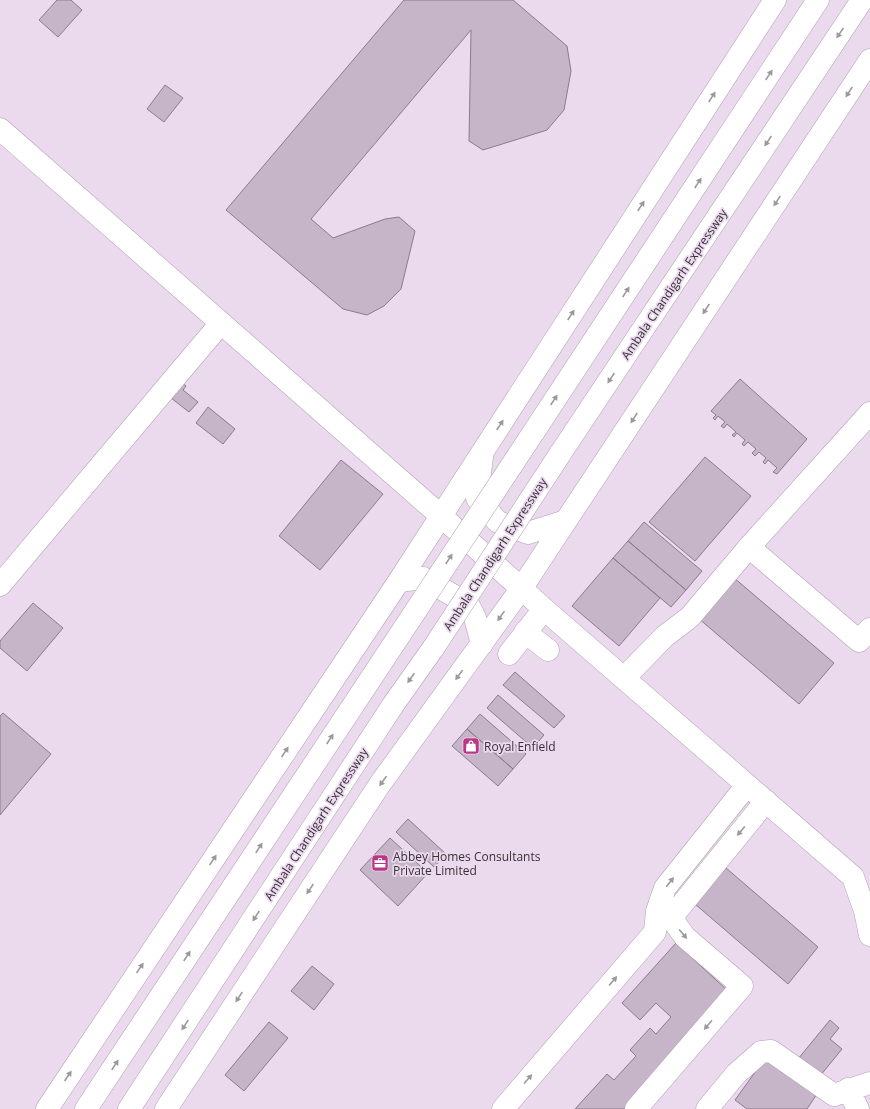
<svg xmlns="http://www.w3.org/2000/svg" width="870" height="1109" font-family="'Open Sans',sans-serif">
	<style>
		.building { fill: #c6b5c8; stroke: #8b7b8d }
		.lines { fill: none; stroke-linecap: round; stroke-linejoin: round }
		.minor-casing { stroke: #b1a1b3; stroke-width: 23 }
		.highway-casing { stroke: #b1a1b3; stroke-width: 23 }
		.minor { stroke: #fff; stroke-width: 22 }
		.highway { stroke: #fff; stroke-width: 22 }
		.highway-bridge-casing { stroke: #b1a1b3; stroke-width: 23; stroke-linecap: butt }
		.highway-bridge { stroke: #fff; stroke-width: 22 }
		.oneway { fill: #9c989c }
		.labels { text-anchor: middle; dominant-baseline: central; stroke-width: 3.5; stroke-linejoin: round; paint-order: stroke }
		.street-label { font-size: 12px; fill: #383139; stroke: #ebd9ed }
		.poi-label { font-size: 12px; fill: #383139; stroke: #ebd9ed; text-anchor: start }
	</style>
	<rect width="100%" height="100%" fill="#ebd9ed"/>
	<!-- building -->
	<path class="building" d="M57 0H71L82 10 58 37 39 20Z
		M404 0H513L567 46 571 71 564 110 547 130 483 150 469 141 471 30 311 219 333 238 385 219 399 217 415 231 401 289 384 306 367 315 343 309 226 210Z
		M165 85 183 98 164 122 147 109Z
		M177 379 186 386 183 390 198 402 189 412 166 394Z
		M740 379 807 439 777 474 773 472 777 468 768 460 765 464 763 462 766 458 759 452 755 456 752 453 756 449 748 442 744 446 742 444 745 440 737 433 734 437 732 435 736 432 727 424 724 428 721 426 725 422 718 416 715 420 713 418 716 415 711 411Z
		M208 407 235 429 223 444 196 423Z
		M705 457 751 496 695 561 649 522Z
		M341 460 383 494 320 570 279 536Z
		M644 522 702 571 686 590 628 541Z
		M628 541 686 590 671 607 613 558Z
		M613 558 660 598 619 646 572 606Z
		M733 577 834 663 799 704 698 618Z
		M33 603 63 628 27 671 0 648V641Z
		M515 672 565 716 554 728 503 685Z
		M498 695 544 735 533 748 487 708Z
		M3 713 51 754 0 815V716Z
		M480 714 526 754 513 769 467 729Z
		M467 729 513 769 498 786 452 746Z
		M408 819 446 854 434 867 396 832Z
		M390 838 428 873 398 906 360 870Z
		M726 868 818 947 788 984 695 904Z
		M676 943 728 991 627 1109H575L607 1074 614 1080 636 1056 630 1050 650 1028 656 1034 671 1017 656 1003 640 1020 622 1003Z
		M312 966 334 984 314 1010 291 991Z
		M830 1020 839 1028 830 1039 842 1049 820 1076 798 1059Z
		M269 1022 288 1038 244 1091 225 1075Z
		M766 1057 817 1094 807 1109H747L735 1100Z"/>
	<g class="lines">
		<defs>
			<path id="minor" d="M0 129 441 516 544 609 853 877 865 911 870 935
				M482 457 477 498 498 522 528 533 566 521
				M749 547 859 641 870 629
				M399 581 423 578 468 604 475 618 482 644
				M0 585 221 323
				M525 632 548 650
				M509 654 544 609
				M624 678 665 636 690 617 749 547 870 413
				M848 1089 858 1109
				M47 1109 399 581 775 0
				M166 1109 380 784 521 589 870 60
				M503 1109 655 932 657 911 665 888 747 785
				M636 1109 742 986 685 937 674 922 675 913 766 801
				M707 1109 736 1074 761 1052 771 1051 834 1095 870 1083"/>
			<path id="highway" d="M533 433 818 0
				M560 454 862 0
				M86 1109 405 627
				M129 1109 393 705 434 647"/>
		</defs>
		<!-- minor casing -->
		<use href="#minor" class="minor-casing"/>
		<!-- highway casing -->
		<use href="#highway" class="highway-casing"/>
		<!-- minor -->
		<use href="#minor" class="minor"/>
		<!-- highway -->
		<use href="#highway" class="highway"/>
		<defs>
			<path id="highway-bridge" d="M405 627 533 433
				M434 647 560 454"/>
		</defs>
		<!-- highway-bridge casing -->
		<use href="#highway-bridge" class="highway-bridge-casing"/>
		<!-- highway-bridge -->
		<use href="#highway-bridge" class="highway-bridge"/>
	</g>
	<!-- one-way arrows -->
	<defs><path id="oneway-solid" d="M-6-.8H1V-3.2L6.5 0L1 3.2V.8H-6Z"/></defs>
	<g class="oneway">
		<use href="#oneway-solid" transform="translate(840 33) rotate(124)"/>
		<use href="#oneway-solid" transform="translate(769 75) rotate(-57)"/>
		<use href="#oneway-solid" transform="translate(849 92) rotate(123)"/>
		<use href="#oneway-solid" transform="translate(712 97) rotate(-57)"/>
		<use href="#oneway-solid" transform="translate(768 141) rotate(124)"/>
		<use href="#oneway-solid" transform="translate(698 183) rotate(-57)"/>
		<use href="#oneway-solid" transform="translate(777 201) rotate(123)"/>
		<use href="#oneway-solid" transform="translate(641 206) rotate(-57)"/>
		<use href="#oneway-solid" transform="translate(626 292) rotate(-57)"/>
		<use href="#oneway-solid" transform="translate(706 309) rotate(123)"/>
		<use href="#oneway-solid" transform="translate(571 315) rotate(-57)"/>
		<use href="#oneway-solid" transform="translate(611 378) rotate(124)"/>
		<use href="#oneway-solid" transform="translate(554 400) rotate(-57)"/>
		<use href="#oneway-solid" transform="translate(634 418) rotate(123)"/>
		<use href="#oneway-solid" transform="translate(500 425) rotate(-57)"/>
		<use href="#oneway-solid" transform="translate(449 559) rotate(-57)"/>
		<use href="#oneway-solid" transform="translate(501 616) rotate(125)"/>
		<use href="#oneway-solid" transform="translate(459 675) rotate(126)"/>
		<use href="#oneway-solid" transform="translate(411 678) rotate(125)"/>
		<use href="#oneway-solid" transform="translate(330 739) rotate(-57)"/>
		<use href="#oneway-solid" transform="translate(285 752) rotate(-56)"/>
		<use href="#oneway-solid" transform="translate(383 781) rotate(126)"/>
		<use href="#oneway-solid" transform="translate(741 831) rotate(130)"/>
		<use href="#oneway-solid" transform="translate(259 848) rotate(-57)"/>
		<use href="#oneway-solid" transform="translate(213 860) rotate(-56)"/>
		<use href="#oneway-solid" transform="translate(670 882) rotate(-52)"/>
		<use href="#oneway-solid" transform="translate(310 889) rotate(124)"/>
		<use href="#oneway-solid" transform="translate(256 916) rotate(123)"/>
		<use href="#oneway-solid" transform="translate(683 934) rotate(50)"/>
		<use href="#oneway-solid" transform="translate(187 956) rotate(-57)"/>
		<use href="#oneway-solid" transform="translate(140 968) rotate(-56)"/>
		<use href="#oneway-solid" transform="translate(613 981) rotate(-49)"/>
		<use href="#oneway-solid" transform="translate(239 997) rotate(123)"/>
		<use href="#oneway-solid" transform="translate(185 1025) rotate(123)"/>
		<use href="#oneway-solid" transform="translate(708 1025) rotate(131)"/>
		<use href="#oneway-solid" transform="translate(115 1065) rotate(-57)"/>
		<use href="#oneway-solid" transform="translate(68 1076) rotate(-56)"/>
		<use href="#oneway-solid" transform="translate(528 1079) rotate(-49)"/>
	</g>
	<!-- icons -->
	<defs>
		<symbol id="shop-square" viewBox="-11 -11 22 22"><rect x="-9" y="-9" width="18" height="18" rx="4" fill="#b83884" stroke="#ebd9ed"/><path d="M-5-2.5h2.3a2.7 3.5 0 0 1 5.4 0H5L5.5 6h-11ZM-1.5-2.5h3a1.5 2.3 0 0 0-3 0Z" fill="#fff"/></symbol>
		<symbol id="office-square" viewBox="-11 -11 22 22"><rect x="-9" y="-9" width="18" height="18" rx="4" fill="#b83884" stroke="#ebd9ed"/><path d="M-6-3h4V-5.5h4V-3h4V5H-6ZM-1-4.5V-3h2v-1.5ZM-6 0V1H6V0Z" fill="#fff"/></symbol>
	</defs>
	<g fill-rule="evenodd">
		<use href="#shop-square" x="461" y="736" width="20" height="20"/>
		<use href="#office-square" x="370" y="853" width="20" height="20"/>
	</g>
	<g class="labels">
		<!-- street labels -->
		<g class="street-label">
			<text transform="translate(674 284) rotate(-56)">Ambala Chandigarh Expressway</text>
			<text transform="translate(495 554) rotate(-57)">Ambala Chandigarh Expressway</text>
			<text transform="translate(316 824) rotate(-57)">Ambala Chandigarh Expressway</text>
		</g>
		<!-- poi labels -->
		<g class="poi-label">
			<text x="484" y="746">Royal Enfield</text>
			<text x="393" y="856">Abbey Homes Consultants<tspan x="393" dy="14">Private Limited</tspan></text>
		</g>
	</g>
</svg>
